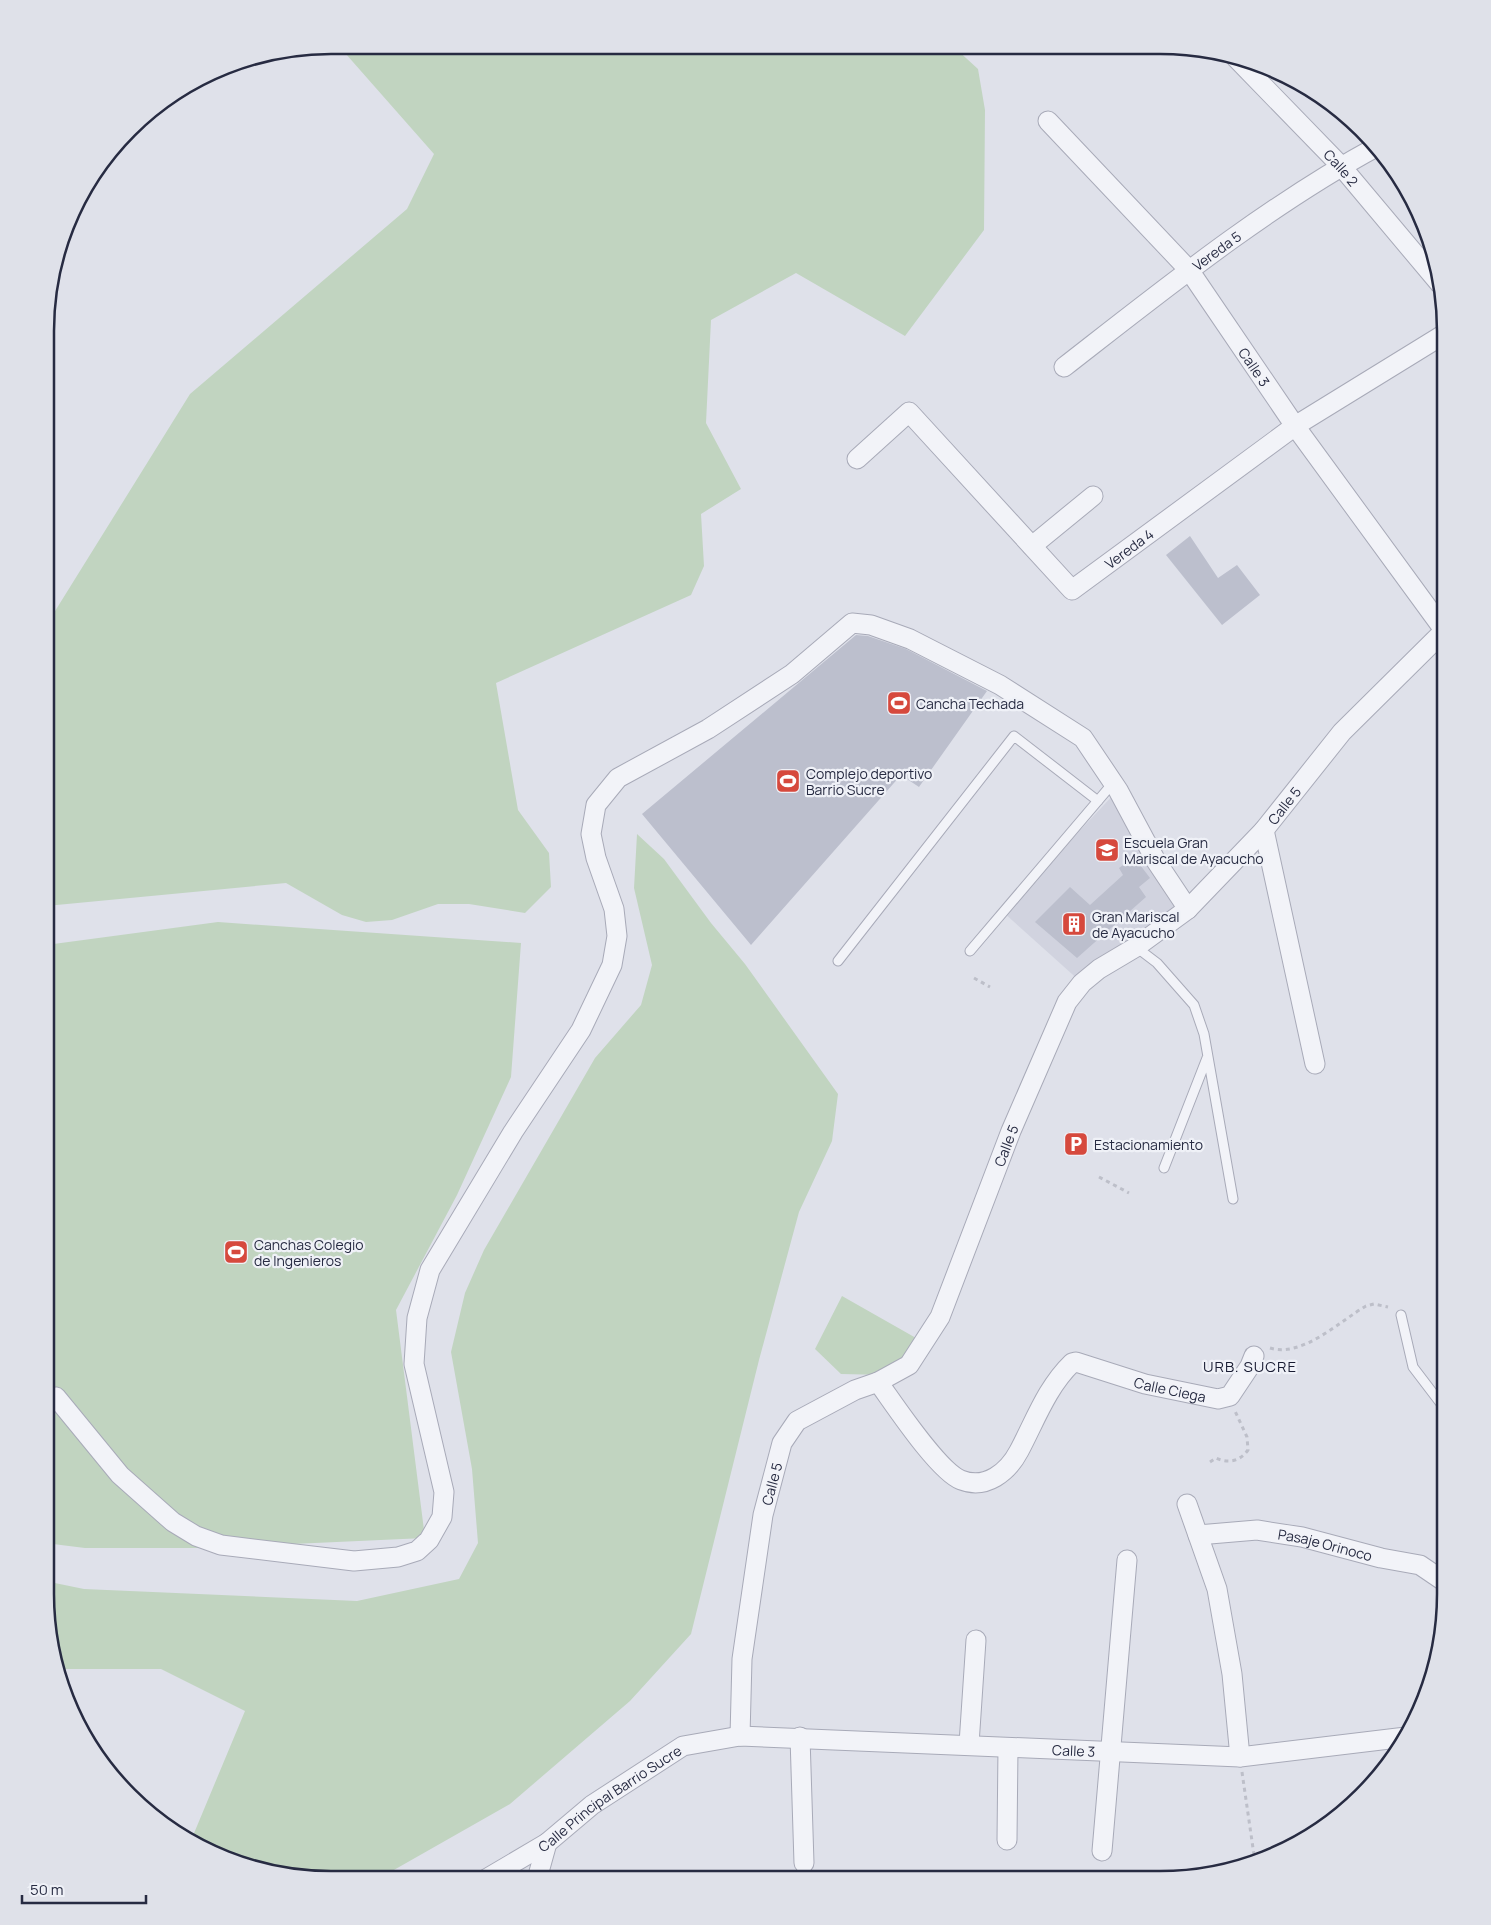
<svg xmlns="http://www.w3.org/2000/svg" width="1491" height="1925" font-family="Manrope,sans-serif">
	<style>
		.built { fill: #d1d3df }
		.green { fill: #c1d4c0 }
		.building { fill: #bcbfcd }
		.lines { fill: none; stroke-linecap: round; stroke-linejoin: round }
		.lane-casing { stroke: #a8aab8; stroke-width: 11 }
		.street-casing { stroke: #a8aab8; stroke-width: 21 }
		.path { stroke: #bdbfc9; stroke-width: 3; stroke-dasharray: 4 4; stroke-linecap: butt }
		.lane { stroke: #f2f3f8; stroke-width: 9 }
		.street { stroke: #f2f3f8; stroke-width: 19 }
		.labels { text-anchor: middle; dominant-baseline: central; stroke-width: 4.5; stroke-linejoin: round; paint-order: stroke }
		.street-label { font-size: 14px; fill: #272b42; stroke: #eff1f7 }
		.poi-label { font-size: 14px; fill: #272b42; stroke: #eff1f7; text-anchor: start }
		.neighbourhood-label { font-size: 15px; letter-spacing: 1px; fill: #191c33; stroke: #eff1f7 }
		.rim { fill: none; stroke: #272b42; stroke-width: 2.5 }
	</style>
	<rect width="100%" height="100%" fill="#dfe1ea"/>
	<!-- built -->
	<path class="built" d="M1118 790 1188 909 1082 983 1003 912Z"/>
	<!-- green -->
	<path class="green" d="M338 45 534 46 539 50 543 46 954 47 978 69 985 110 984 230 905 336 796 273 711 320 706 423 741 489 701 514 704 566 691 595 496 683 518 810 549 853 551 887 525 913 469 904H438L392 920 366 922 342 915 286 883 46 906 47 624 190 394 407 209 434 154Z
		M637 834 664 859 711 923 745 964 838 1094 832 1141 799 1212 759 1360 691 1634 630 1701 510 1804 378 1879H311L239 1865 189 1841 192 1838 245 1711 161 1669H55L45 1581 84 1589 357 1601 459 1579 478 1543 472 1469 451 1352 465 1293 484 1250 595 1058 641 1005 652 965 634 888Z
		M218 922 521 943 511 1077 457 1195 396 1310 425 1538 206 1548H85L45 1543 46 945Z
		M842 1296 916 1338 907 1358 886 1375 841 1374 815 1349Z"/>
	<!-- building -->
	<path class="building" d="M1190 536 1218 578 1237 565 1260 595 1222 625 1166 555Z
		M856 635 868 636 906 649 987 691 919 787 901 775 751 945 642 814Z
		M1134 857 1150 878 1139 887 1146 897 1077 958 1035 922 1070 887 1090 905 1123 875 1119 868Z"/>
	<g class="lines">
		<defs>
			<path id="lane" d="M1136 947 1157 963 1194 1005 1204 1034 1233 1199
				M970 951 1113 783
				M838 961 1014 736 1098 801
				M1164 1168 1207 1058
				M1401 1315 1413 1367 1445 1409"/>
			<g id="street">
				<path id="s1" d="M1236 58 1341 166 1440 284"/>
				<path id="s2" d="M1048 121 1189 270 1295 426 1444 630"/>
				<path id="s3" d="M1064 367C1163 290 1267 206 1378 146"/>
				<path id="s4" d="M857 459 909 412 1072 590 1295 426 1446 333"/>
				<path d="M1032 546 1093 496"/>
				<path d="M1264 830 1315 1064"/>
				<path id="s5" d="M878 1382C894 1404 938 1471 961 1480 986 1490 1008 1472 1019 1451 1035 1421 1047 1387 1072 1363L1076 1362 1145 1384 1218 1399 1230 1396 1250 1366 1254 1356"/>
				<path d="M56 1397 120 1475 173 1522 196 1536 221 1545 354 1561 398 1557 417 1551 429 1540 442 1517 444 1492 414 1364 417 1318 430 1270 513 1132 581 1030 612 965 617 936 614 909 596 858 591 834 596 805 618 778 708 729 792 674 852 623 871 625 910 639 1000 685 1083 738 1118 790 1156 861 1188 909"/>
				<path d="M1187 1504 1217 1589 1232 1674 1240 1757"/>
				<path id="s6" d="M1198 1535 1257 1530 1302 1537 1381 1558 1420 1565 1445 1582"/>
				<path id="s7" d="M740 1736 742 1659 763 1515 782 1443 797 1421 855 1390 878 1382 909 1365 940 1317 1011 1131 1067 1002 1082 983 1099 969 1136 947 1188 909 1264 830 1342 732 1446 629"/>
				<path d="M800 1737 804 1863"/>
				<path d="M969 1744 976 1640"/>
				<path d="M1007 1840 1008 1748"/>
				<path d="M1102 1851 1127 1560"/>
				<path id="s8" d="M486 1879 547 1843 592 1805 683 1746 740 1736 1240 1757 1406 1737"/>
				<path d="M537 1879 547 1843"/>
			</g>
		</defs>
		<!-- lane casing -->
		<use href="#lane" class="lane-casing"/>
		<!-- street casing -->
		<use href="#street" class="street-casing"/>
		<!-- path -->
		<path class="path" d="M974 978 990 987
			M1099 1177 1129 1193
			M1270 1348C1302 1358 1340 1321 1366 1306L1374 1304 1388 1307
			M1210 1462 1216 1458C1229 1464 1240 1461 1248 1450L1247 1437 1235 1411
			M1242 1772 1255 1862"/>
		<!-- lane -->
		<use href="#lane" class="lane"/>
		<!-- street -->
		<use href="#street" class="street"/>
	</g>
	<!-- icons -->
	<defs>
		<symbol id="stadium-square" viewBox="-11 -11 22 22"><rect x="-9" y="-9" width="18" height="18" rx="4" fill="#d6493d" stroke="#eff1f7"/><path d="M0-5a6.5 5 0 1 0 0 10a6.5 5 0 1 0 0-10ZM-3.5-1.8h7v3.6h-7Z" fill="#fff"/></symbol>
		<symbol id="school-square" viewBox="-11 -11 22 22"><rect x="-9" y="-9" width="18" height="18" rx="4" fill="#d6493d" stroke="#eff1f7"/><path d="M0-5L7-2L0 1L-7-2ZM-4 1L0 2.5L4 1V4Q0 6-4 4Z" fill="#fff"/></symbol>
		<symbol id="building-square" viewBox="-11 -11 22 22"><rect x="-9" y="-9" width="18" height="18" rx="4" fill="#d6493d" stroke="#eff1f7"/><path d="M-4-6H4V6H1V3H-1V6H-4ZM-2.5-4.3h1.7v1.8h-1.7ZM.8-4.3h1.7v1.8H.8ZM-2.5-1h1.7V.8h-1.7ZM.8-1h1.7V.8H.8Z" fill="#fff"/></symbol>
		<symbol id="parking-square" viewBox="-11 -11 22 22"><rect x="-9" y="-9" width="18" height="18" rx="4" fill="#d6493d" stroke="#eff1f7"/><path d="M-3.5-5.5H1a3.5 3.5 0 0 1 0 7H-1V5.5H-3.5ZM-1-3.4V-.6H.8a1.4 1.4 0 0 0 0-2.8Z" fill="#fff"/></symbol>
	</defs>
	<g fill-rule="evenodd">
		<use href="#stadium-square" x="885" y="689" width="28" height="28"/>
		<use href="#stadium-square" x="774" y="767" width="28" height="28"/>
		<use href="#school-square" x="1093" y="836" width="28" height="28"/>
		<use href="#building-square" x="1060" y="910" width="28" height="28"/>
		<use href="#parking-square" x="1062" y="1130" width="28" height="28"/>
		<use href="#stadium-square" x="222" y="1238" width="28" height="28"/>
	</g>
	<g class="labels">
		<!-- street labels -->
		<g class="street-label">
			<text stroke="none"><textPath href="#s1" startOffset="152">Calle 2</textPath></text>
			<text stroke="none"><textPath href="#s3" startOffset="192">Vereda 5</textPath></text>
			<text stroke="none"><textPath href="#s2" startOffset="322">Calle 3</textPath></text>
			<text stroke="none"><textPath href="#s4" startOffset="382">Vereda 4</textPath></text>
			<text stroke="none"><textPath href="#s7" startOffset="1141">Calle 5</textPath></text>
			<text stroke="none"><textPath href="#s7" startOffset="690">Calle 5</textPath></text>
			<text stroke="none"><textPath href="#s5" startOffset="406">Calle Ciega</textPath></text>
			<text stroke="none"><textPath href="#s7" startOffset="255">Calle 5</textPath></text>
			<text stroke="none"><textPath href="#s6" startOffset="129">Pasaje Orinoco</textPath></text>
			<text stroke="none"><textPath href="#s8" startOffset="630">Calle 3</textPath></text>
			<text stroke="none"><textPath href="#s8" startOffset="148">Calle Principal Barrio Sucre</textPath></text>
		</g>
		<!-- poi labels -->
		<g class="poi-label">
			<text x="916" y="703">Cancha Techada</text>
			<text x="806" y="773">Complejo deportivo<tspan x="806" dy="16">Barrio Sucre</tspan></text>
			<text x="1124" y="842">Escuela Gran<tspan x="1124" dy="16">Mariscal de Ayacucho</tspan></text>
			<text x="1092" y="916">Gran Mariscal<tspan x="1092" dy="16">de Ayacucho</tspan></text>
			<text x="1094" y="1144">Estacionamiento</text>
			<text x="254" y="1244">Canchas Colegio<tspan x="254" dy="16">de Ingenieros</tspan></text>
		</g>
		<!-- neighbourhood labels -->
		<g class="neighbourhood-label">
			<text x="1250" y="1366">URB. SUCRE</text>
		</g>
	</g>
	<!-- crop -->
	<path d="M0 0H1491V1925H0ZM331 54H1160A277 277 0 0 1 1437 331V1594A277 277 0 0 1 1160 1871H331A277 277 0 0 1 54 1594V331A277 277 0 0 1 331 54Z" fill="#dfe1e9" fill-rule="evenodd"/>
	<path class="rim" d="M331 54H1160A277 277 0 0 1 1437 331V1594A277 277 0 0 1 1160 1871H331A277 277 0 0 1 54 1594V331A277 277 0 0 1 331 54Z"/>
	<!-- scale -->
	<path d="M22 1895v8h124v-8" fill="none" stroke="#272b42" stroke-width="2.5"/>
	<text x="30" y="1895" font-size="15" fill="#272b42" stroke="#eff1f7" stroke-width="4" paint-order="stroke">50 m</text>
</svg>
